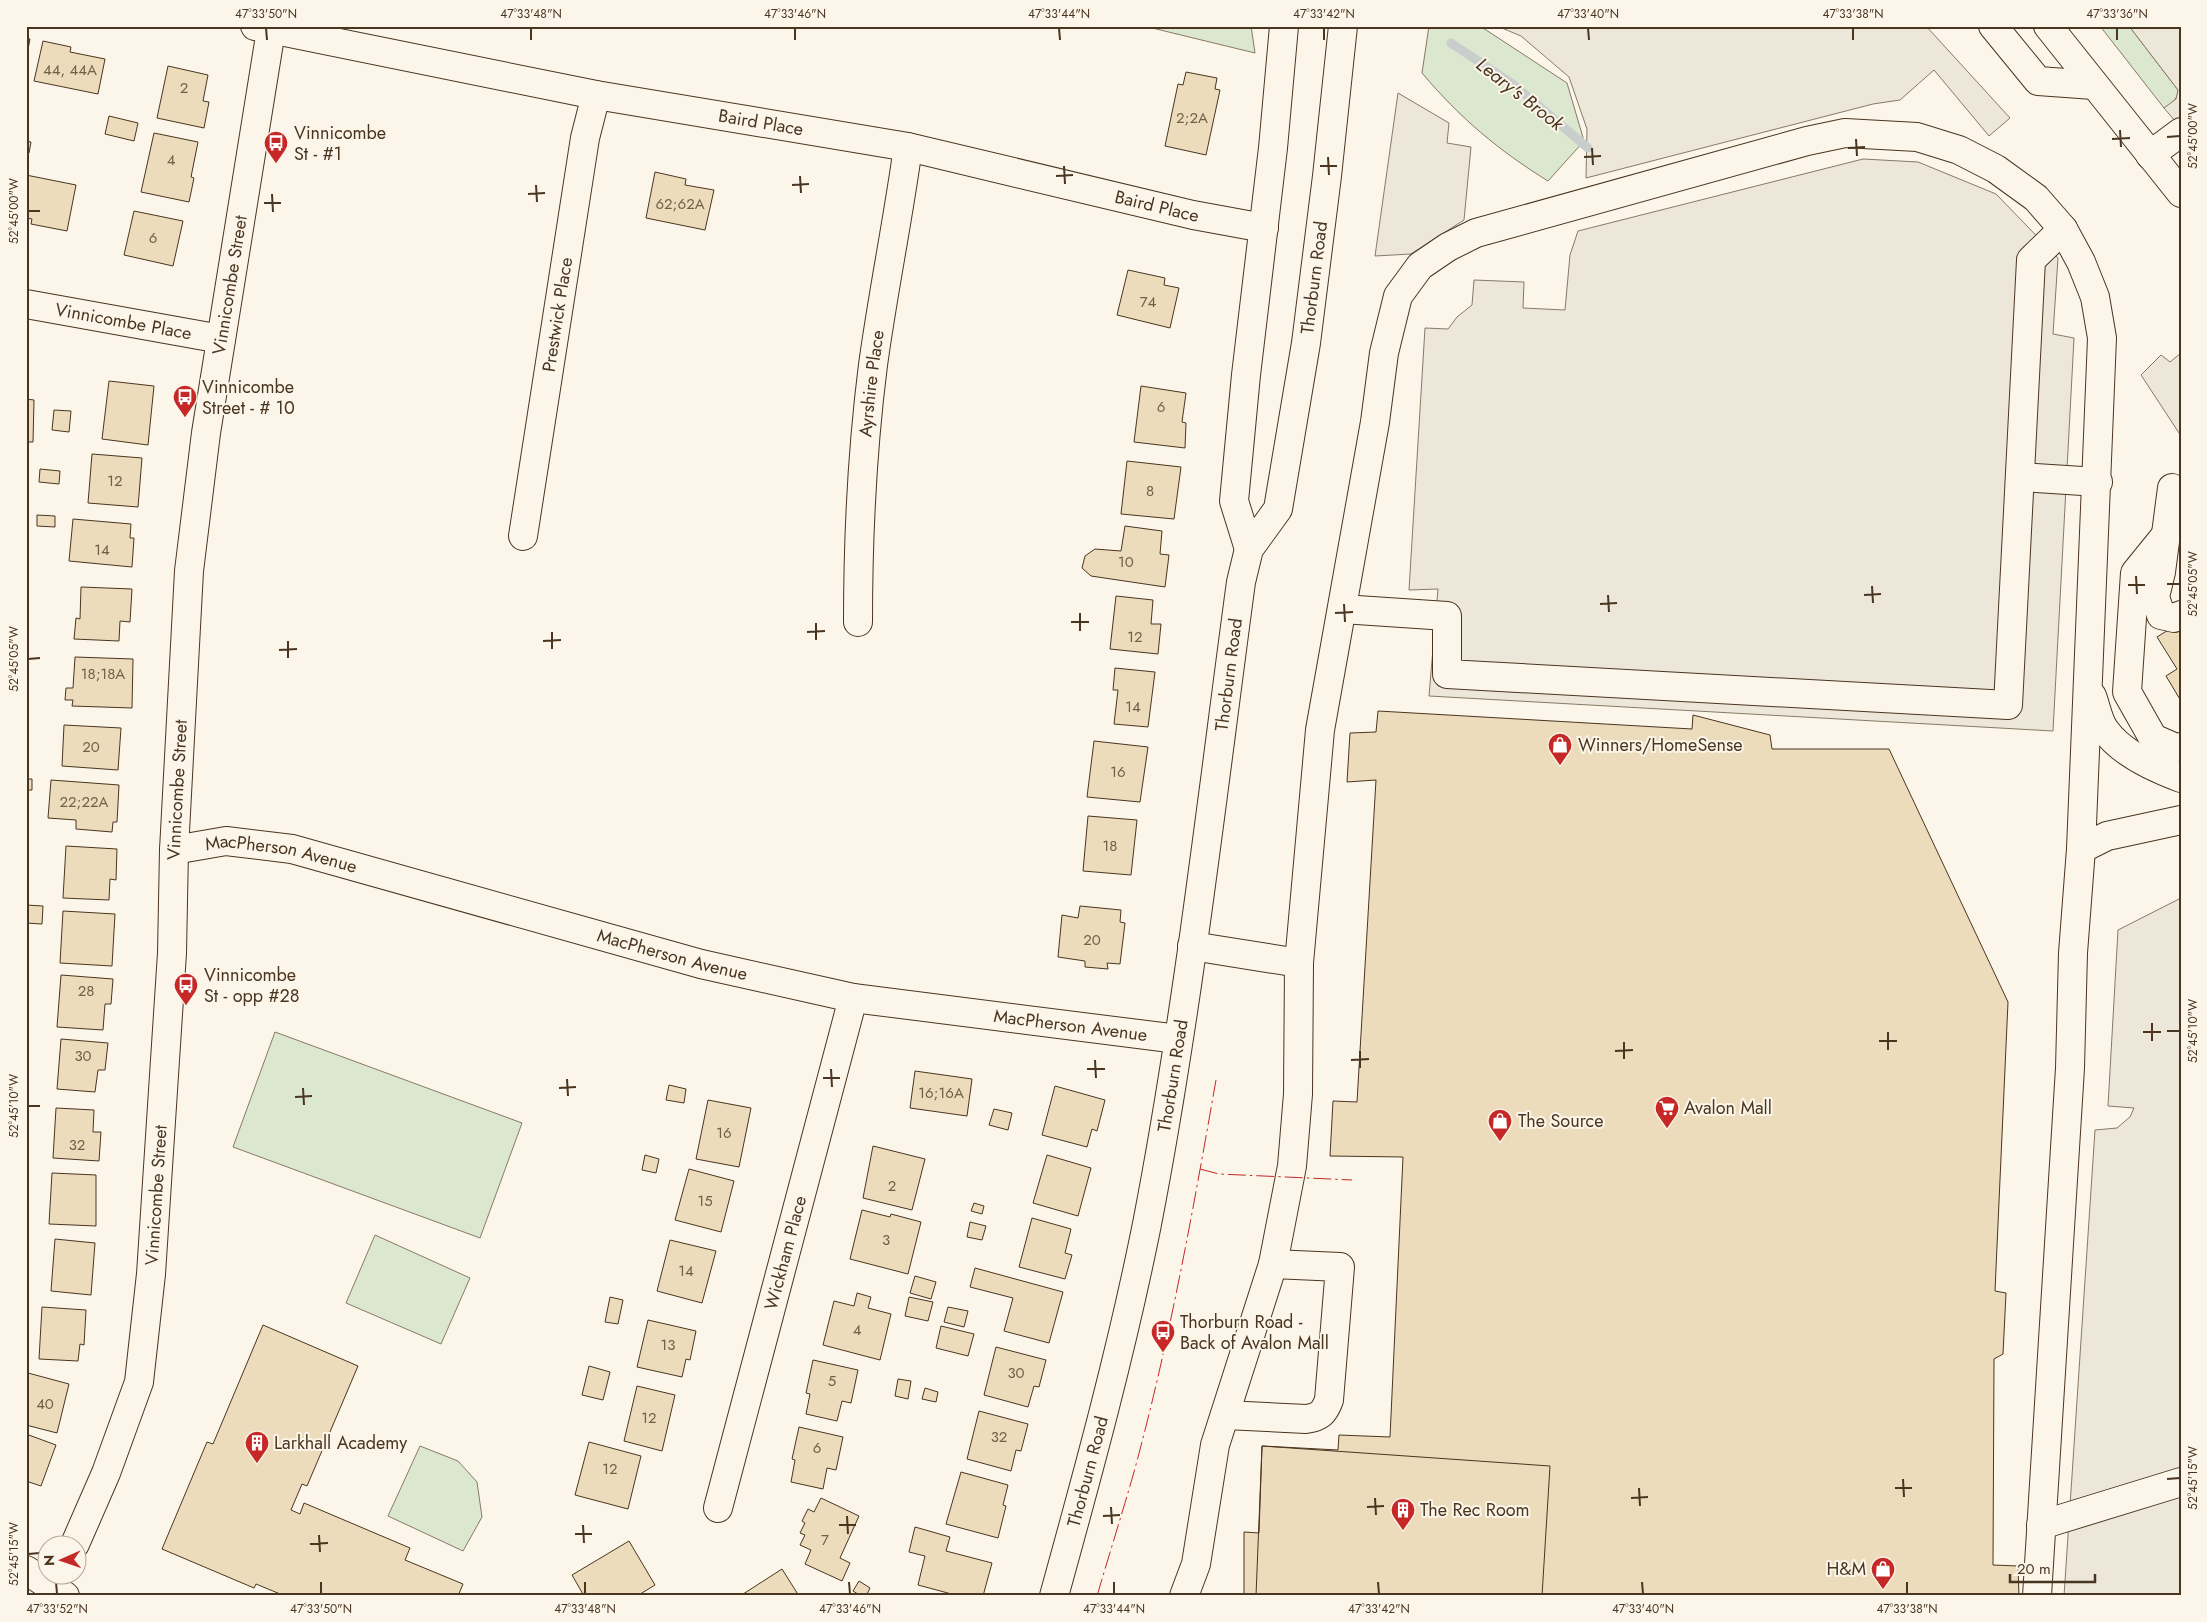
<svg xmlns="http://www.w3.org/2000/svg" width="2207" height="1622" font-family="Jost,sans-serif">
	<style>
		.green { fill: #dce7d0; stroke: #887966 }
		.parking { fill: #ede7d9; stroke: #887966 }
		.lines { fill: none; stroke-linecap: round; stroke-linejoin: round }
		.stream { stroke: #c9cecd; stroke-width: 9 }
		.building { fill: #ecdcbc; stroke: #4a3520 }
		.minor-casing { stroke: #4a3520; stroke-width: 30 }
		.major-casing { stroke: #4a3520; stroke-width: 30 }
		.minor { stroke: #fbf6e9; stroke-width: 28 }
		.major { stroke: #fbf6e9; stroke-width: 28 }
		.power { stroke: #c62828; stroke-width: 1; stroke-dasharray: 18 4 2.5 4; stroke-linecap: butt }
		.ticks { fill: none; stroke: #4a3520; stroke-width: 2 }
		.labels { text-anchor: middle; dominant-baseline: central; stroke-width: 4; stroke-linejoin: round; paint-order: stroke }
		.number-label { font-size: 15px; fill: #725f47 }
		.street-label { font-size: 18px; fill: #4a3520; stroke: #fbf6e9 }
		.poi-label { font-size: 18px; fill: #4a3520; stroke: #fbf6e9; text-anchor: start }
		.water-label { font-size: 19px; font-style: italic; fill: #4a3520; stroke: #fbf6e9 }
		.neatline { fill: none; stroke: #4a3520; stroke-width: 2 }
		.ticks-label { font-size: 12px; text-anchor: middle; fill: #4a3520 }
	</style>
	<rect width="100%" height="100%" fill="#fbf6e9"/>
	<!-- green -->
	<path class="green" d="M1145 26H1251L1255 53 1148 27Z
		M1429 26H1480L1567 83 1584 141 1548 181C1498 150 1460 118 1422 73Z
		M2100 26H2129L2178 90C2179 98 2171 104 2164 108Z
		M275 1032 522 1123 480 1238 233 1147Z
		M375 1235 470 1278 441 1344 346 1303Z
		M420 1446 458 1461 477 1482 482 1517 463 1551 388 1516Z"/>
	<!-- parking -->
	<path class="parking" d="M1497 26H1926L2010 118 1989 136 1934 70 1900 100 1873 104 1586 178 1587 129 1569 77 1521 36Z
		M2129 26H2181V128L2164 108 2176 99 2178 90Z
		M1398 93 1449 123 1447 143 1471 147 1464 220 1411 254 1375 256Z
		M1863 159 1918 162 1996 194 2058 258 2053 334 2074 338 2053 731 1429 696 1438 589 1409 590 1425 328 1448 329 1457 317 1472 305 1474 280 1524 282 1523 308 1565 310 1570 255 1578 231Z
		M2181 353V436L2141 375 2161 355 2170 362Z
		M2181 898V1596H2064L2095 1130 2117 1128 2130 1117 2134 1108 2108 1106 2118 930Z"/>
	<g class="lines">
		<!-- stream -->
		<path class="stream" d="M1451 43 1514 85 1588 148"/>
	</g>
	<!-- building -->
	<path class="building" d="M26 38 30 39 26 60Z
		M43 41 71 47 70 52 105 59 98 94 34 81Z
		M168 66 208 75 203 101 209 102 204 128 157 118Z
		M1186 72 1217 78 1215 89 1220 90 1206 155 1165 146 1178 84 1183 85Z
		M109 116 138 123 134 141 105 134Z
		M154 133 198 142 191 177 194 178 189 202 141 192Z
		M26 141 31 142 29 153H26Z
		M655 172 686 179 685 185 714 190 705 230 646 218Z
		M26 175 76 185 67 231 31 224 32 219 26 218Z
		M134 211 183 221 173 266 124 255Z
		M1128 270 1165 278 1164 285 1179 288 1170 328 1117 315Z
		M109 381 154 386 148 445 102 439Z
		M1141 386 1186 393 1182 422 1186 423 1185 448 1134 442Z
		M26 399 34 400 33 442H26Z
		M54 410 71 411 69 432 52 430Z
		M92 454 142 458 138 507 88 503Z
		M1127 461 1181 467 1174 519 1121 514Z
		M40 469 60 471 59 484 39 482Z
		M37 515 55 516V527L37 526Z
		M73 519 131 524 130 538H134L132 567 69 561Z
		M1125 526 1162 531 1160 554 1169 555 1165 587 1091 576 1082 568 1085 556 1095 549 1121 551Z
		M81 587 132 589 130 622 120 621 119 641 74 639 76 618 80 619Z
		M1116 596 1153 600 1151 624H1161L1158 654 1110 649Z
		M2181 622V701L2166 676 2177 669 2157 637Z
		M75 657 133 659 132 708 72 706 73 700H65L66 688H73Z
		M1115 668 1155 672 1148 727 1114 724 1118 690H1113Z
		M1378 711 1692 729 1693 715 1770 735 1772 749H1889L2008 1002 1995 1291 2006 1293 2003 1354 1994 1359 1993 1565 2018 1566 2019 1596H1244V1532L1259 1533 1262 1446 1338 1450 1339 1435 1390 1437 1403 1157 1330 1156 1333 1101 1357 1102 1376 780 1347 782 1350 733 1376 732Z
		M64 725 121 728 118 770 62 766Z
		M1094 741 1148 747 1140 802 1087 797Z
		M26 779H32V790H26Z
		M51 780 119 785 117 822H113L112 832 76 829V820L48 818Z
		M1088 816 1137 820 1131 875 1083 871Z
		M66 846 117 849 116 880 110 879 109 900 63 898Z
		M26 905 43 906 42 924 26 923Z
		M1080 906 1121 910 1120 922 1125 923 1120 964 1107 963 1108 969 1085 967V961L1058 957 1062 915 1078 918Z
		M63 911 115 914 112 966 60 963Z
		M61 975 113 979 111 1004H105L103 1030 57 1027Z
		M61 1039 108 1043 105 1070H98L95 1092 57 1089Z
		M915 1071 972 1079 967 1116 910 1108Z
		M669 1085 686 1089 684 1103 666 1100Z
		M1055 1086 1105 1100 1097 1131 1092 1129 1087 1147 1042 1135Z
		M708 1100 751 1108 739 1167 696 1159Z
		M56 1108 94 1110 93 1132H101L99 1161 53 1158Z
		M994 1109 1012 1113 1008 1130 989 1125Z
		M873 1146 925 1159 912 1210 863 1198Z
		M645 1155 659 1159 656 1173 642 1170Z
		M1047 1155 1091 1168 1078 1216 1033 1203Z
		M689 1169 734 1181 721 1232 675 1220Z
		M52 1173 96 1175V1226L49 1224Z
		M974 1203 984 1206 982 1214 971 1211Z
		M862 1210 890 1217 891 1214 921 1222 908 1274 850 1259Z
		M1032 1218 1071 1229 1065 1253 1072 1255 1065 1279 1019 1267Z
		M970 1222 986 1226 982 1240 967 1237Z
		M55 1239 95 1243 91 1295 51 1291Z
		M670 1240 716 1251 702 1303 657 1291Z
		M975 1268 1063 1292 1049 1343 1004 1331 1013 1298 970 1287Z
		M915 1276 936 1282 931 1299 910 1293Z
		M857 1293 871 1297 868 1308 891 1314 880 1360 823 1345 834 1301 854 1306Z
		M610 1297 623 1300 618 1324 605 1322Z
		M909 1297 933 1302 928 1321 905 1316Z
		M42 1307 86 1310 84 1345 80 1344 78 1361 39 1359Z
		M948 1307 968 1311 964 1327 944 1322Z
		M648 1320 696 1331 690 1360 686 1359 682 1377 637 1367Z
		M263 1325 358 1366 307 1486 302 1484 291 1510 300 1514 304 1503 410 1548 405 1560 463 1584 458 1596H285L256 1584 254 1588 162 1549 207 1442 213 1444Z
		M941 1326 974 1334 968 1356 936 1348Z
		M996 1347 1046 1360 1039 1387 1034 1386 1028 1407 984 1395Z
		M813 1360 858 1370 851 1403 842 1401 837 1421 806 1414 810 1394 806 1393Z
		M589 1366 610 1372 603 1400 582 1395Z
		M28 1373 69 1384 57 1433 26 1425Z
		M898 1379 911 1381 908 1399 895 1396Z
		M637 1386 675 1395 662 1451 624 1441Z
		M925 1388 938 1392 936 1402 922 1399Z
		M979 1411 1028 1424 1021 1451 1016 1450 1011 1471 967 1459Z
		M799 1427 843 1437 836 1470 827 1468 823 1489 791 1482 795 1460 792 1459Z
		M26 1434 56 1445 41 1486 26 1481Z
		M589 1442 641 1456 628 1509 575 1495Z
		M1262 1446 1550 1466 1542 1596H1256Z
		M961 1472 1008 1485 1003 1505 1006 1506 998 1538 946 1524Z
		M821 1498 859 1516 840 1558 850 1563 842 1581 805 1564 811 1550 800 1545 805 1535 800 1533 805 1523 802 1521 808 1509 814 1512Z
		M915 1527 950 1537 946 1551 992 1563 983 1596H959L918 1585 925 1556 909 1552Z
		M629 1541 655 1585 637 1596H584L572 1575Z
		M782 1569 799 1596H740Z
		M859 1581 870 1588 866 1596H861L853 1591Z"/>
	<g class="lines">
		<defs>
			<g id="minor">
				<path id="s1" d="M255 26 596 95 908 147 1193 215 1264 228"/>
				<path d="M2150 155 2181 132"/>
				<path id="s2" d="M26 304 221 339"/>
				<path d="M2020 477 2098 482"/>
				<path d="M2172 488 2161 572 2155 597 2161 615 2174 618 2181 615"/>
				<path id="s3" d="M523 536 585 138 596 95"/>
				<path d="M2165 536 2135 573 2127 692 2153 738 2176 748 2181 747"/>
				<path d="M1342 609 1447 616V674L2008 705 2031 260 2063 229"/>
				<path id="s4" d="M858 622C858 536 862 451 873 365 883 292 898 220 908 147"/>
				<path d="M2092 696C2096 706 2098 721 2105 730 2121 753 2154 768 2181 778"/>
				<path d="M2081 849 2107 836 2181 820"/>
				<path id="s5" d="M174 850 226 841 292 849 701 964 853 998 1178 1039"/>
				<path d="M1192 946 1299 963 1320 730 1375 422 1384 353 1398 296 1420 266 1448 247 1476 233 1807 141 1845 133 1917 137 1959 150 1996 169 2036 198 2063 229 2081 262 2095 297 2102 338 2081 849 2073 953 2070 1068 2037 1596"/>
				<path d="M1225 1415 1306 1419C1320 1417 1324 1413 1329 1400L1340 1267 1273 1264"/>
				<path id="s6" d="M718 1508 853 998"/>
				<path d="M2041 1525 2181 1482"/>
				<path id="s7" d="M75 1544 106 1473 139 1382 151 1274 172 953 174 850 189 571 206 433 271 30"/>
				<path d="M26 1570 65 1596"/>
				<path d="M1184 1596 1196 1564 1215 1445 1273 1264 1292 1166 1298 1094 1299 963"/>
			</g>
			<g id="major">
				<path d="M1993 26 2038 81 2094 85"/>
				<path d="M2048 26 2181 193"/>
				<path d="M1249 549 1234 501 1246 375 1273 148 1284 26"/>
				<path id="s8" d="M1054 1596C1088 1473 1122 1349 1147 1224 1188 1012 1212 796 1241 582L1249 549 1278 509 1306 343 1327 176 1343 26"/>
			</g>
		</defs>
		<!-- minor casing -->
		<use href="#minor" class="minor-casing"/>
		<!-- major casing -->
		<use href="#major" class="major-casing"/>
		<!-- minor -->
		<use href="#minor" class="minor"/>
		<!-- major -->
		<use href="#major" class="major"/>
		<!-- power -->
		<path class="power" d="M1200 1169 1219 1174 1352 1180
			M1097 1596C1109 1555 1122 1514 1134 1472 1169 1344 1193 1211 1216 1080"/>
	</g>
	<!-- ticks -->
	<path class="ticks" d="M266 28 267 40M531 28V40M795 28V40M1059 28 1060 40M1324 28V40M1588 28 1589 40M1853 28V40M2117 28V40M2120 130 2121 147M2167 137 2180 136M1856 139 1857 156M2112 139 2130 138M1592 148 1593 165M1848 148 1865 147M1328 157 1329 175M1584 157 1601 156M1064 166 1065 184M1320 166H1337M800 176 801 193M1056 176 1073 175M536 185 537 202M792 185 809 184M272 194 273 212M528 194 545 193M264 203H281M28 211H40M2136 576 2137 594M2167 584H2180M2128 585H2145M1872 586 1873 603M1608 595 1609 612M1864 595 1881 594M1344 604 1345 622M1600 604 1617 603M1080 613V631M1335 613 1353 612M1071 622H1089M816 623V640M552 632V649M807 632 825 631M288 641V658M543 641 561 640M279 650 297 649M28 659 40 658M2152 1023V1041M2167 1031H2180M1888 1032V1050M2143 1032H2161M1879 1041H1897M1624 1042V1059M1360 1051V1068M1615 1051 1633 1050M1095 1060 1096 1078M1351 1060 1369 1059M831 1069 832 1087M1087 1069H1105M823 1078H840M567 1079 568 1096M303 1088 304 1105M559 1088 576 1087M295 1097 312 1096M28 1106H40M1903 1479 1904 1497M2167 1479 2180 1478M1639 1488 1640 1506M1895 1488H1912M1375 1498 1376 1515M1631 1498 1648 1497M1111 1507 1112 1524M1367 1507 1384 1506M847 1516 848 1534M1103 1516 1120 1515M583 1525 584 1543M839 1525H856M575 1534H592M319 1535 320 1552M310 1544 328 1543M28 1554 40 1553M56 1582 57 1594M321 1582V1594M585 1582V1594M849 1582 850 1594M1114 1582V1594M1378 1582 1379 1594M1642 1582 1643 1594M1907 1582V1594"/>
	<!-- icons -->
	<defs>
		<symbol id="bus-pin" viewBox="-11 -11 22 30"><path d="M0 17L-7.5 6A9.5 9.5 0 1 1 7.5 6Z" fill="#c62828" stroke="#fbf6e9"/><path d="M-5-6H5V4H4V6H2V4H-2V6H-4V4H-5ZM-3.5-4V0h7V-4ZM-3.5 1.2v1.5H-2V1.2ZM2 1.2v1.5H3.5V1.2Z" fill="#fff"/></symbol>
		<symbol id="shop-pin" viewBox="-11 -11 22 30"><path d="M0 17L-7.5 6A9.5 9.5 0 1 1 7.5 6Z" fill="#c62828" stroke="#fbf6e9"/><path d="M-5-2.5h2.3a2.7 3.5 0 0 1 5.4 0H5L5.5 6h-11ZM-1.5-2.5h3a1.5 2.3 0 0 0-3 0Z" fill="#fff"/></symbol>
		<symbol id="supermarket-pin" viewBox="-11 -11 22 30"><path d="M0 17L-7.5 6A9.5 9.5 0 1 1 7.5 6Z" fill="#c62828" stroke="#fbf6e9"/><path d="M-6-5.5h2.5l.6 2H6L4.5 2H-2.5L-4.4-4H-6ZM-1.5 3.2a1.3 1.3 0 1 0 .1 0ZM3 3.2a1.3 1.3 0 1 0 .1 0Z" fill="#fff"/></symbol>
		<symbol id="building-pin" viewBox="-11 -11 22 30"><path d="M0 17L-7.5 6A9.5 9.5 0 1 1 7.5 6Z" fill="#c62828" stroke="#fbf6e9"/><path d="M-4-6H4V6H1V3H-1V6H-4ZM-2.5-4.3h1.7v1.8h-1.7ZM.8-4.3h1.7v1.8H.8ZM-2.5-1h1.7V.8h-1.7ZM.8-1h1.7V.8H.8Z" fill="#fff"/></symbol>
	</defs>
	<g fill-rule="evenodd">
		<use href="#bus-pin" x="262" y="129" width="28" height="38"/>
		<use href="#bus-pin" x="171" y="383" width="28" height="38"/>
		<use href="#shop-pin" x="1546" y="731" width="28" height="38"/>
		<use href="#bus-pin" x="172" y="971" width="28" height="38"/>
		<use href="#supermarket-pin" x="1653" y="1094" width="28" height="38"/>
		<use href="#shop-pin" x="1486" y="1107" width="28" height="38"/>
		<use href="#bus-pin" x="1149" y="1318" width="28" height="38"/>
		<use href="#building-pin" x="243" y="1429" width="28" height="38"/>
		<use href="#building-pin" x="1389" y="1496" width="28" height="38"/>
		<use href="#shop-pin" x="1869" y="1555" width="28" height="38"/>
	</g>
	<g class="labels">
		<!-- number labels -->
		<g class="number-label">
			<text x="70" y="70">44, 44A</text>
			<text x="184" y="88">2</text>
			<text x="1192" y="118">2;2A</text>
			<text x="171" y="160">4</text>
			<text x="680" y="204">62;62A</text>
			<text x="153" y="238">6</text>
			<text x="1148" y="302">74</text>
			<text x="1161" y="407">6</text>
			<text x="115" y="481">12</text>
			<text x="1150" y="491">8</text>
			<text x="102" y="550">14</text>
			<text x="1126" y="562">10</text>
			<text x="1135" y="637">12</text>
			<text x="103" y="674">18;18A</text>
			<text x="1133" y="707">14</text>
			<text x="91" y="747">20</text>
			<text x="1118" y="772">16</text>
			<text x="84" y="802">22;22A</text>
			<text x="1110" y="846">18</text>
			<text x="1092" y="940">20</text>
			<text x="86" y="991">28</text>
			<text x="83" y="1056">30</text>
			<text x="941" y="1093">16;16A</text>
			<text x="724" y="1133">16</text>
			<text x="77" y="1145">32</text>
			<text x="892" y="1186">2</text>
			<text x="705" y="1201">15</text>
			<text x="886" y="1240">3</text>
			<text x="686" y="1271">14</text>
			<text x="857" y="1330">4</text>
			<text x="668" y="1345">13</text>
			<text x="1016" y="1373">30</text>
			<text x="832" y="1381">5</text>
			<text x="45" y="1404">40</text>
			<text x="649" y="1418">12</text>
			<text x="999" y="1437">32</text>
			<text x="817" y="1448">6</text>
			<text x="610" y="1469">12</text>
			<text x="825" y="1540">7</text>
		</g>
		<!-- street labels -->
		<g class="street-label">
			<text stroke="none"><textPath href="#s1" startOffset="515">Baird Place</textPath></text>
			<text stroke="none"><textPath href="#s1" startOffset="920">Baird Place</textPath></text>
			<text stroke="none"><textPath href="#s8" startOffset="1350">Thorburn Road</textPath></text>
			<text stroke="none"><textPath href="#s7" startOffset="1276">Vinnicombe Street</textPath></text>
			<text stroke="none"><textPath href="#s3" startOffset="224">Prestwick Place</textPath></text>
			<text stroke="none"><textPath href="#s2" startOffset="99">Vinnicombe Place</textPath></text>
			<text stroke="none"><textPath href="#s4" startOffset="239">Ayrshire Place</textPath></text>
			<text stroke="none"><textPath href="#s8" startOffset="939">Thorburn Road</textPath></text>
			<text stroke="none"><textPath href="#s7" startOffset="768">Vinnicombe Street</textPath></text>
			<text stroke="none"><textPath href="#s5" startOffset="109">MacPherson Avenue</textPath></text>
			<text stroke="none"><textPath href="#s5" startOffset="514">MacPherson Avenue</textPath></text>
			<text stroke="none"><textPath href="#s5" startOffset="919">MacPherson Avenue</textPath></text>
			<text stroke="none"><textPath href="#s8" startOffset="534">Thorburn Road</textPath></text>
			<text stroke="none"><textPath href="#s7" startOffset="362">Vinnicombe Street</textPath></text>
			<text stroke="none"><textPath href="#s6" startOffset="264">Wickham Place</textPath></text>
			<text stroke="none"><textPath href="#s8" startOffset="129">Thorburn Road</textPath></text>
		</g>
		<!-- poi labels -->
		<g class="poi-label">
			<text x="294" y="133">Vinnicombe<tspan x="294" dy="21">St - #1</tspan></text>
			<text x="202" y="387">Vinnicombe<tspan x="202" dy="21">Street - # 10</tspan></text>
			<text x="1578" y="745">Winners/HomeSense</text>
			<text x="204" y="975">Vinnicombe<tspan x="204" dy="21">St - opp #28</tspan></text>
			<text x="1684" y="1108">Avalon Mall</text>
			<text x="1518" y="1121">The Source</text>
			<text x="1180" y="1322">Thorburn Road -<tspan x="1180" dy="21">Back of Avalon Mall</tspan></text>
			<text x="274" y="1443">Larkhall Academy</text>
			<text x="1420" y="1510">The Rec Room</text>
			<text x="1866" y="1569" text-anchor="end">H&amp;M</text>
		</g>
		<!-- water labels -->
		<g class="water-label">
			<text transform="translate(1520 94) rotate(38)">Leary's Brook</text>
		</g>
	</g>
	<!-- border -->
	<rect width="2207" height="1622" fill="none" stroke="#fbf6e9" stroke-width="55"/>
	<!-- north arrow -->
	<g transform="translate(62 1560) rotate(268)"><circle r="24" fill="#fbf6e9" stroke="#b4a999"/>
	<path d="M0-4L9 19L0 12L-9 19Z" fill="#c62828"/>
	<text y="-8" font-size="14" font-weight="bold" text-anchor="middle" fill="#4a3520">N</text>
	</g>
	<!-- scale -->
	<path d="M2010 1574v8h85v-8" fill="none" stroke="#4a3520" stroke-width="2.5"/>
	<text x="2017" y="1574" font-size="15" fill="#4a3520" stroke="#fbf6e9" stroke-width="4" paint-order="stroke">20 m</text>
	<rect x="28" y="28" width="2152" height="1566" class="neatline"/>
	<g class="ticks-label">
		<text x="266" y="18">47°33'50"N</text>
		<text x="531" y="18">47°33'48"N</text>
		<text x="795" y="18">47°33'46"N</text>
		<text x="1059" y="18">47°33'44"N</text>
		<text x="1324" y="18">47°33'42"N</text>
		<text x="1588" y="18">47°33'40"N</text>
		<text x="1853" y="18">47°33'38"N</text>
		<text x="2117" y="18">47°33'36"N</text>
		<text transform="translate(2193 136) rotate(-90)" y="4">52°45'00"W</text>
		<text transform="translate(14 211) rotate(-90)" y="4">52°45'00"W</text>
		<text transform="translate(2193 584) rotate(-90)" y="4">52°45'05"W</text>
		<text transform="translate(14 659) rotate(-90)" y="4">52°45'05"W</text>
		<text transform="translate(2193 1031) rotate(-90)" y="4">52°45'10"W</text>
		<text transform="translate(14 1106) rotate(-90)" y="4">52°45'10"W</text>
		<text transform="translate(2193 1478) rotate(-90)" y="4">52°45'15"W</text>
		<text transform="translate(14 1554) rotate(-90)" y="4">52°45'15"W</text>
		<text x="57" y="1613">47°33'52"N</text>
		<text x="321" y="1613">47°33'50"N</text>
		<text x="585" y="1613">47°33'48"N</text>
		<text x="850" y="1613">47°33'46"N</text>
		<text x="1114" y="1613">47°33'44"N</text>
		<text x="1379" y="1613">47°33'42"N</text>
		<text x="1643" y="1613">47°33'40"N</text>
		<text x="1907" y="1613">47°33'38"N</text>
	</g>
</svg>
